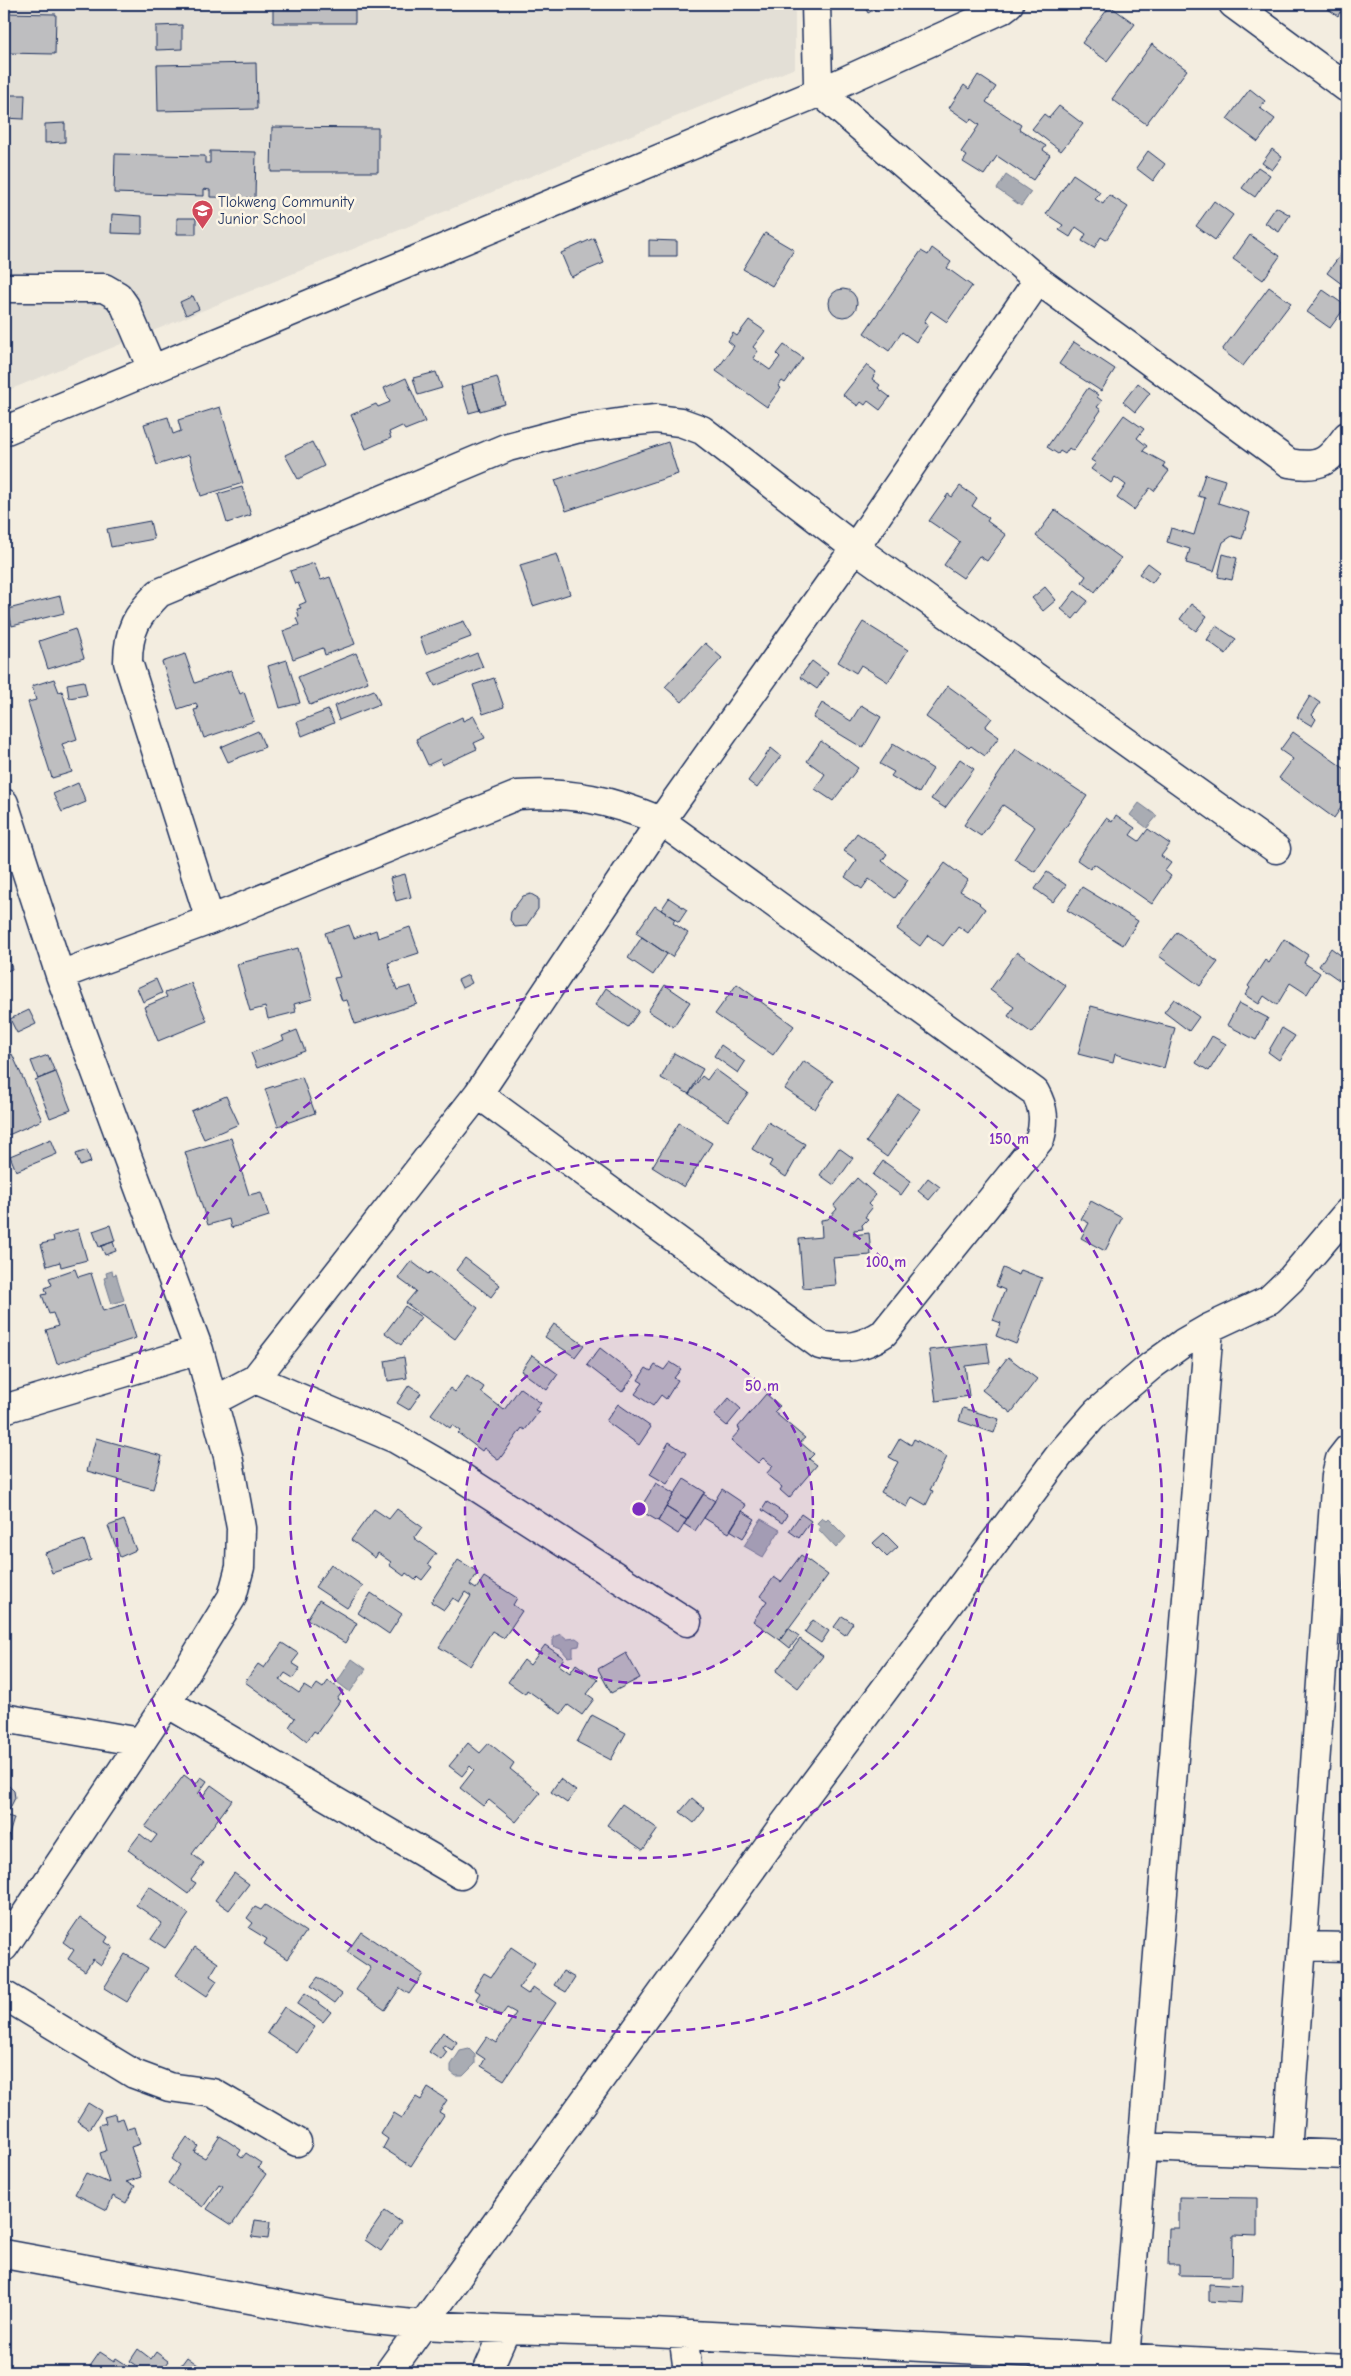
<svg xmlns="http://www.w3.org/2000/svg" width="1351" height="2376" font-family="'Comic Neue',sans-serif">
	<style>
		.built { fill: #e3dfd6 }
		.water { fill: #a9acb3; stroke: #707a91 }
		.building { fill: #bebec0; stroke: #1b2f5e }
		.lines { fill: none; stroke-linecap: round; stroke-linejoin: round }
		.minor-casing { stroke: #1b2f5e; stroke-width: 31 }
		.minor { stroke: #fcf5e5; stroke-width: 28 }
		.ring { fill: none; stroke: #7b2cbf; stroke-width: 2.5; stroke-dasharray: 9 6 }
		.labels { text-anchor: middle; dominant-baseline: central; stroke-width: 5; stroke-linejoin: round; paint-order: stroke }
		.poi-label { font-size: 15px; fill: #1b2f5e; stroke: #fcf5e5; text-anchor: start }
		.centre { fill: #7b2cbf; stroke: #fcf5e5; stroke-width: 2.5 }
		.ring-label { font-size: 15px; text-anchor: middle; font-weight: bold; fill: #7b2cbf; stroke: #fcf5e5; stroke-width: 5; stroke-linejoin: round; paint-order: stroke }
	</style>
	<rect width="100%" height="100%" fill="#f3ede0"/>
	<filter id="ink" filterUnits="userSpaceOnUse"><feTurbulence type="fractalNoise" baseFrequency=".02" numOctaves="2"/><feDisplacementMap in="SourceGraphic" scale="10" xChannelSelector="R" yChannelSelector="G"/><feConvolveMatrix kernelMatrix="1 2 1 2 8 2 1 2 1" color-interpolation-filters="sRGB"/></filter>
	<g filter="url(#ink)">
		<!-- built -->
		<path class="built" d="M4 4H795V68L4 392Z"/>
		<!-- water -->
		<path class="water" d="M1006 175 1031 192 1021 206 997 189Z
			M1139 803 1157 816 1147 828 1130 815Z
			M112 1271 113 1275 116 1274 124 1300 112 1304 104 1278 107 1277 106 1273Z
			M822 1518 826 1521 828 1519 846 1537 836 1548 818 1529 820 1527 817 1523Z
			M761 1519 780 1530 763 1557 744 1546Z
			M561 1634 567 1639 576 1638 580 1641 579 1646 573 1647V1656L568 1657 561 1649 553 1646V1637Z
			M352 1659 366 1669 350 1692 337 1682Z
			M469 2049 475 2055V2064L463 2076H456L451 2072V2065L460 2051Z"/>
		<!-- building -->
		<path class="building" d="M273 4H355V23H273Z
			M863 4H884L868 13Z
			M1321 4H1347V15L1346 17 1340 12 1338 16Z
			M1110 6 1135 24 1107 61 1082 43Z
			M4 13 56 14 55 54 4 53Z
			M182 25V49L156 50V26Z
			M1152 44 1187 70 1146 124 1112 99Z
			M256 63 257 109 158 111 157 65Z
			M978 75 996 87 986 102 1021 125 1019 129 1046 146 1043 150 1050 155 1033 180 997 156 984 175 963 162 967 156 961 152 979 125 971 119 969 122 949 108 964 85 969 89Z
			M1250 89 1265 101 1260 108 1275 119 1258 142 1227 119Z
			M4 95H25L24 119 4 118Z
			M1059 106 1083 124 1061 151 1032 129 1044 114 1049 118Z
			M65 123V142L45 143V124Z
			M272 127 378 128V172H271Z
			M1272 149 1282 157 1272 170 1262 163Z
			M210 151 256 152 255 198 210 197V190L204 189V196L114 193 115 154 205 156V163H210Z
			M1148 151 1165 164 1153 181 1136 168Z
			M1258 167 1270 175 1255 197 1242 188Z
			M1073 174 1100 192 1095 199 1103 204 1109 195 1128 207 1106 240 1101 237 1094 248 1082 241 1086 234 1076 227 1070 237 1059 230 1063 225 1046 214Z
			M1214 201 1233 215 1215 240 1196 226Z
			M1276 207 1290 215 1279 232 1265 223Z
			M112 214 142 216V234L111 233Z
			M177 218H196V234H177Z
			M765 233 794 250 772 286 743 269Z
			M1250 235 1280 256 1263 280 1233 259Z
			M594 238 604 263 571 277 561 253Z
			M649 240 677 241V256H649Z
			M1347 246V288L1327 273Z
			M932 248 951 262 947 268 972 286 947 322 931 311 924 322 928 325 916 342 902 332 889 351 864 333 921 251 928 255Z
			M1269 287 1291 303 1243 366 1222 350Z
			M829 303a14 14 0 1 1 28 0a14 14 0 1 1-28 0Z
			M1323 290 1346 306 1330 328 1307 312Z
			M193 296 199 309 186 315 180 302Z
			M749 320 765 331 753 347 758 351 753 358 770 370 780 357 777 354 784 345 803 358 785 383 782 381 778 386 781 388 767 407 716 371 734 346 728 341 733 333 737 336Z
			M1074 342 1115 369 1101 391 1059 364Z
			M867 365 876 372 872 379 880 385 878 388 890 397 880 410 868 401 865 405 861 402 858 406 843 395Z
			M436 372 442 388 418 395 413 378Z
			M497 377 505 404 480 411 472 384Z
			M406 378 425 422 405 430 402 426 389 432 391 438 366 449 351 415 376 404 378 407 390 402 384 388Z
			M1138 383 1150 393 1135 412 1123 402Z
			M472 384 480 410 469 413 461 387Z
			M1088 388 1098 395 1097 397 1102 401 1097 407 1101 410 1073 451 1069 448 1065 454 1060 451 1058 454 1047 447Z
			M220 407 243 483 201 496 189 455 157 465 144 424 168 417 173 434 181 431 178 420Z
			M1124 415 1144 429 1137 438 1147 446 1143 451 1165 463 1163 466 1169 471 1154 491 1150 488 1134 510 1117 498 1126 485 1115 477 1111 483 1091 469 1096 463 1091 460Z
			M312 442 324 466 298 479 285 455Z
			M668 442 678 474 566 511 555 480Z
			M1205 474 1225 480 1218 503 1250 513 1242 539 1232 536 1223 542 1214 571 1186 563 1190 549 1167 542 1171 528 1194 535 1205 498 1198 496Z
			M960 486 977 498 972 506 989 518 987 521 1006 535 987 561 979 556 963 578 944 565 960 542 929 521 948 494 952 497Z
			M242 487 251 515 227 523 218 494Z
			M1055 510 1121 558 1095 592 1082 582 1086 576 1036 536Z
			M150 521 154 539 111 547 107 529Z
			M557 554 570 594 533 606 520 565Z
			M1223 554 1237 558 1232 580 1218 577Z
			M314 563 321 580 330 577 355 644 325 655 323 648 293 659 283 631 299 625 296 618 299 617 297 609 301 608 299 605 306 602 298 583 295 584 290 571Z
			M1148 563 1160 572 1152 583 1139 574Z
			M1045 587 1056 600 1043 611 1032 598Z
			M1075 591 1088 601 1073 619 1061 609Z
			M60 596 64 613 12 626 8 609Z
			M1191 604 1207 616 1196 631 1180 619Z
			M464 621 471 637 426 654 420 637Z
			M863 622 908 650 888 682 861 665 856 673 838 662Z
			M1216 626 1236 639 1226 654 1207 640Z
			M75 629 84 658 48 669 39 641Z
			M705 643 722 658 682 702 665 687Z
			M356 653 368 682 310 705 298 677Z
			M477 653 483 667 435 686 429 673Z
			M185 654 195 683 231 670 240 694 244 692 254 721 204 738 194 710 198 709 196 703 178 709 162 662Z
			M287 660 300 703 280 708 268 666Z
			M812 661 828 673 817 689 800 677Z
			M494 678 504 707 483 714 473 685Z
			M54 679 59 692 62 691 77 739 62 744 72 772 52 778 28 702 36 700 32 686Z
			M84 681 87 695 69 698 67 684Z
			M948 686 992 718 985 727 999 737 985 756 971 746 969 748 926 717Z
			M374 690 380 704 339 720 334 706Z
			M1310 696 1320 703 1312 715 1316 719 1312 726 1297 717Z
			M822 703 851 721 861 705 881 717 863 748 813 718Z
			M328 710 334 723 302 736 297 722Z
			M474 716 485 738 474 743 477 749 442 765 440 759 428 765 416 739 462 717 463 721Z
			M258 731 265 747 228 762 221 747Z
			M1293 732 1345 769 1347 765V799L1334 818 1279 778 1293 759 1280 750Z
			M821 741 858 768 833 801 815 789 825 774 807 761Z
			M893 744 933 769 919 793 891 776 894 772 880 764Z
			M771 748 781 756 757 788 748 781Z
			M1016 749 1087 796 1035 872 1014 859 1035 827 1003 805 981 836 964 825Z
			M960 759 974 769 945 808 931 799Z
			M78 783 86 802 62 812 53 794Z
			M1116 815 1135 828 1130 835 1139 841 1148 829 1170 844 1161 856 1171 863 1165 871 1171 876 1152 904 1094 864 1090 869 1077 860 1106 818 1112 822Z
			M857 833 887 854 882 861 908 880 895 898 869 879 862 889 845 877 857 860 844 851Z
			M945 863 968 880 960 891 980 903 979 904 985 909 968 933 958 926 943 946 928 935 920 946 897 929Z
			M1047 872 1066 885 1053 902 1035 889Z
			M405 874 411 897 396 901 390 878Z
			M1082 887 1138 921 1123 945 1067 910Z
			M531 894 538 898V909L526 926 515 927 510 920 511 912 523 896Z
			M669 898 687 910 679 922 661 910Z
			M655 906 675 919 673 923 688 933 672 957 636 933Z
			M349 925 354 938 376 930 378 938 410 927 419 953 388 963 397 990 411 986 417 1004 355 1024 347 1000 342 1001 334 978 340 977 325 933Z
			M1177 932 1218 962 1200 986 1159 956Z
			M642 937 667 954 653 975 628 958Z
			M1284 939 1308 955 1304 963 1320 973 1307 994 1290 983 1277 1005 1264 996 1259 1004 1245 995 1250 988 1248 986 1265 960 1269 963Z
			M4 942 12 969 4 972Z
			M298 948 312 999 294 1004 296 1012 268 1019 265 1007 250 1011 237 964Z
			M1331 948 1347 960V969L1339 980 1319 966Z
			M1017 952 1066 986 1032 1033 1008 1016 1014 1007 990 990Z
			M468 975 472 983 462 988 458 980Z
			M156 979 162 993 143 1002 137 988Z
			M191 983 207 1021 158 1041 144 1007 167 997 165 993Z
			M737 984 794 1026 773 1055 715 1014Z
			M665 985 690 1002 673 1027 648 1011Z
			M606 988 639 1011 628 1027 595 1005Z
			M1174 999 1199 1017 1189 1031 1164 1012Z
			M1239 1003 1268 1018 1256 1040 1227 1025Z
			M1091 1006 1175 1028 1164 1068 1115 1054 1113 1063 1078 1054Z
			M29 1010 36 1024 17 1033 10 1019Z
			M1282 1028 1295 1036 1279 1060 1268 1052Z
			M297 1030 305 1051 257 1068 251 1053 284 1040 282 1036Z
			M1212 1036 1226 1044 1209 1071 1196 1063Z
			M721 1045 745 1062 738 1073 714 1056Z
			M674 1053 703 1069 689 1094 661 1078Z
			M12 1054 42 1120 4 1137V1058Z
			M48 1055 55 1072 38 1079 31 1061Z
			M804 1061 833 1081 815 1109 785 1089Z
			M715 1069 748 1093 728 1121 689 1094 702 1076 707 1080Z
			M56 1072 71 1110 50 1118 35 1080Z
			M302 1077 315 1113 278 1126 265 1089Z
			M899 1095 920 1109 887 1157 866 1142Z
			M226 1096 239 1124 204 1139 191 1111Z
			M768 1122 805 1144 786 1177 769 1166 772 1161 752 1149Z
			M679 1123 712 1143 684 1187 652 1167Z
			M231 1138 249 1195 261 1192 269 1216 231 1228 229 1219 208 1225 185 1152Z
			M51 1139 57 1154 16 1171 10 1156Z
			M839 1148 853 1158 834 1185 820 1175Z
			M87 1150 91 1162 80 1166 76 1154Z
			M883 1161 911 1181 901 1195 873 1175Z
			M857 1178 876 1195 868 1204 872 1208 865 1217 868 1219 862 1225 863 1229 854 1230V1235L869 1233 871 1255 833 1258 836 1285 803 1288 799 1239 822 1237 821 1220 828 1219 837 1209 834 1205Z
			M928 1178 940 1187 929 1200 918 1191Z
			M1091 1201 1122 1218 1105 1251 1081 1238 1089 1223 1081 1219Z
			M110 1225 115 1241 99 1247 93 1231Z
			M78 1229 87 1260 61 1267 60 1262 47 1266 41 1244 54 1241 53 1236Z
			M113 1242 116 1251 105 1255 101 1246Z
			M465 1258 500 1285 491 1297 456 1270Z
			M411 1261 428 1274 430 1272 478 1308 455 1339 406 1303 416 1291 398 1278Z
			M1003 1268 1019 1275 1021 1270 1042 1278 1016 1344 996 1336 1001 1323 993 1320 1005 1290 996 1286Z
			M75 1269 78 1277 91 1273 103 1311 125 1304 136 1338 57 1364 46 1330 58 1326 53 1313 49 1314 42 1295 47 1294 45 1288 52 1285 49 1278Z
			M405 1306 421 1317 401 1345 385 1333Z
			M554 1324 584 1345 575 1357 545 1337Z
			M987 1343 990 1363 965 1366 969 1396 936 1401 929 1350Z
			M600 1348 635 1375 622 1392 587 1365Z
			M532 1355 558 1374 547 1390 521 1371Z
			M404 1357 407 1378 388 1381 385 1361Z
			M1008 1357 1037 1379 1011 1413 982 1390Z
			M670 1362 681 1369 674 1378 678 1380 666 1399 661 1395 653 1406 635 1394 643 1383 638 1380 646 1368 651 1371 655 1365 664 1370Z
			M467 1375 484 1387 481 1392 504 1410 520 1388 541 1403 535 1410 539 1412 525 1430 522 1428 499 1460 484 1448 482 1451 458 1433 460 1431 452 1425 450 1428 431 1414 450 1388 455 1392Z
			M409 1385 421 1393 409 1410 397 1403Z
			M766 1394 780 1406 774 1412 805 1438 800 1442 814 1454 809 1459 817 1465 789 1498 780 1490 782 1487 766 1474 773 1466 763 1458 758 1463 731 1440 740 1430 738 1427Z
			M729 1398 741 1409 727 1426 714 1415Z
			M618 1404 651 1427 639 1445 606 1421Z
			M963 1408 999 1419 994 1433 959 1421Z
			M96 1438 162 1456 153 1489 87 1471Z
			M900 1438 911 1445 914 1439 947 1457 930 1490 933 1491 926 1505 912 1497 907 1507 881 1492 898 1462 889 1457Z
			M669 1442 686 1453 667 1484 650 1474Z
			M684 1479 705 1492 687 1520 666 1507Z
			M656 1483 674 1494 658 1521 639 1510Z
			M722 1489 746 1505 729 1533 704 1518Z
			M703 1494 715 1501 695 1531 684 1524Z
			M767 1502 787 1515 782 1523 762 1510Z
			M666 1507 687 1520 678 1534 658 1521Z
			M374 1509 389 1519 397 1509 422 1527 414 1538 436 1553 428 1564 432 1567 422 1580 418 1577 415 1580 406 1573 404 1576 389 1565 391 1562 378 1553 375 1558 351 1540Z
			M742 1511 755 1519 743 1538 730 1530Z
			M801 1514 811 1521 799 1538 789 1531Z
			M124 1520 136 1550 120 1557 108 1526Z
			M884 1533 898 1547 887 1557 873 1543Z
			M84 1540 91 1560 52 1573 45 1553Z
			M801 1555 828 1575 780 1640 753 1621 767 1601 760 1596 774 1577 781 1582Z
			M458 1560 478 1572 470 1585 476 1589 484 1577 517 1598 513 1605 522 1611 504 1638 492 1631 470 1666 439 1647 471 1596 465 1592 459 1602 453 1598 444 1610 431 1602Z
			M331 1564 363 1586 347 1608 315 1587Z
			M371 1593 402 1614 389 1634 358 1613Z
			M319 1600 357 1623 345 1643 307 1619Z
			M842 1616 853 1623 845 1635 834 1627Z
			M813 1620 829 1631 821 1643 805 1632Z
			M788 1628 799 1636 790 1648 780 1640Z
			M800 1639 823 1656 798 1688 776 1671Z
			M282 1643 299 1654 292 1663 300 1668 293 1678 285 1673 280 1680 299 1693 304 1686 312 1691 317 1684 323 1688 328 1681 343 1691 337 1699 340 1701 317 1733 314 1731 307 1741 289 1727 295 1718 245 1682 258 1664 264 1668Z
			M545 1645 564 1658 559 1665 570 1673 576 1664 598 1680 587 1694 594 1699 582 1715 568 1705 561 1714 527 1690 525 1694 508 1682 524 1660 530 1665Z
			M626 1653 640 1678 611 1693 598 1669Z
			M592 1715 626 1733 611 1760 577 1742Z
			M468 1743 480 1753 489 1743 514 1763 510 1769 540 1793 516 1822 489 1800 483 1806 460 1788 474 1770 470 1766 462 1776 449 1766Z
			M184 1775 196 1784 201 1777 207 1781 198 1794 202 1797 211 1785 232 1800 192 1854 204 1863 191 1880 196 1883 188 1894 128 1850 140 1834 151 1843 157 1835 145 1827Z
			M560 1779 576 1791 567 1803 551 1792Z
			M4 1781 14 1791 15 1798 9 1810 4 1809Z
			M692 1798 705 1809 694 1823 680 1812Z
			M622 1804 658 1829 643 1850 607 1825Z
			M4 1815 14 1818 4 1852Z
			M234 1873 249 1884 229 1910 215 1900Z
			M149 1886 189 1914 165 1948 151 1939 162 1923 136 1905Z
			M265 1905 306 1932 287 1959 264 1944 267 1939 249 1928 253 1923 247 1918 255 1907 261 1910Z
			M80 1917 108 1937 105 1942 113 1947 101 1965 93 1959 85 1971 68 1959 74 1950 63 1942Z
			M361 1932 423 1974 409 1994 400 1988 385 2010 356 1990 371 1968 347 1952Z
			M195 1947 218 1963 210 1976 217 1981 207 1996 176 1975Z
			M511 1947 535 1963 519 1988 528 1994 533 1987 556 2003 504 2080 481 2066 485 2059 476 2053 487 2037 496 2043 516 2013 507 2008 501 2016 476 1999 480 1993 474 1989 484 1973 491 1977Z
			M125 1954 148 1968 127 2002 104 1988Z
			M563 1971 575 1978 566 1992 554 1985Z
			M318 1977 342 1994 335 2003 311 1986Z
			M305 1993 331 2012 323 2022 297 2004Z
			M284 2007 315 2027 297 2053 267 2033Z
			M443 2032 457 2042 452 2050 444 2045 442 2048 447 2052 441 2060 429 2052Z
			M428 2088 447 2100 439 2112 444 2115 411 2166 383 2148 388 2139 381 2134 394 2113 402 2118 416 2097 421 2100Z
			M88 2103 101 2111 90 2129 77 2121Z
			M115 2114 116 2120 123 2118 127 2129 135 2127 140 2144 131 2147 141 2177 126 2182 135 2186 126 2203 113 2196 107 2210 75 2194 86 2173 109 2183 100 2153 106 2151 99 2125 106 2123 104 2117Z
			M220 2136 241 2150 238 2155 242 2158 246 2153 261 2163 258 2168 266 2174 232 2225 207 2209 223 2186 219 2184 203 2207 168 2183 180 2165 172 2159 187 2137 198 2146 194 2152 205 2158Z
			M1179 2197 1257 2198V2236L1233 2235 1232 2276 1179 2275V2265H1168L1169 2228H1179Z
			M385 2211 401 2222 381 2251 365 2240Z
			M255 2220 270 2222 268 2239 252 2237Z
			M1209 2284 1242 2286 1241 2303 1209 2301Z
			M138 2349 151 2359 156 2352 168 2361 160 2372H147L130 2361Z
			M100 2352 114 2361 116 2358 133 2369 131 2372H86Z
			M187 2357 206 2371 176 2372Z"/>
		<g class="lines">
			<defs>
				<path id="minor" d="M816 4 818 83 820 92 1038 280 1289 463C1321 469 1329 461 1347 436
					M1233 4 1347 88
					M4 288H104L118 296 125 306 152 369
					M4 431 820 92 1001 10 1009 4
					M4 803 60 975 199 1350 228 1456 241 1528 240 1567 232 1597 167 1703 4 1947
					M210 920 128 662C128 630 137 615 159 593L508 447 576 429 625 422 656 419 680 422 702 430 855 548 1276 849
					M60 975 210 920 518 795C572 791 612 801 661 821L1035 1092C1044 1108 1045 1121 1040 1139L884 1333C863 1347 845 1350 820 1345L478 1094
					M255 1379 396 1439 455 1473 687 1622
					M213 1401 255 1379 478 1094 661 821 855 548 1038 280
					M4 1409 199 1350
					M167 1703 461 1875
					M4 1718 140 1742
					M1303 1946 1347 1947
					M4 1995 134 2074 169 2087 213 2093 297 2142
					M1143 2147 1347 2155
					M1287 2152 1336 1475 1340 1459 1347 1450
					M4 2254 348 2317 422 2325 506 2329 652 2333 1347 2369
					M683 2334 688 2372
					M1125 2359 1209 1328
					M389 2372 779 1831 1061 1453 1097 1412 1151 1366 1183 1343 1209 1328 1269 1300 1291 1279 1347 1213
					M487 2372 506 2329"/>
			</defs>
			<!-- minor casing -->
			<use href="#minor" class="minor-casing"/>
			<!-- minor -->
			<use href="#minor" class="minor"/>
		</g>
	</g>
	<!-- distance rings -->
	<circle cx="639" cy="1509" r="174" fill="#7b2cbf" fill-opacity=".12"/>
	<g class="ring">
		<circle cx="639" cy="1509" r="174"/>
		<circle cx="639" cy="1509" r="349"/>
		<circle cx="639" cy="1509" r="523"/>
	</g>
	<!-- icons -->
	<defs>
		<symbol id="school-pin" viewBox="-11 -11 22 30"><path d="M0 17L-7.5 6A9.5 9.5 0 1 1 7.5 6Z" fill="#d1495b" stroke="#fcf5e5"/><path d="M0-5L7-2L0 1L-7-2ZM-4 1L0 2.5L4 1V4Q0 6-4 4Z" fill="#fff"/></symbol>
	</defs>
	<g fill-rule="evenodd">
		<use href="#school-pin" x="190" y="198" width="25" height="34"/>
	</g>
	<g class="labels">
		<!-- poi labels -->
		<g class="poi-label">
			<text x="218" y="202">Tlokweng Community<tspan x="218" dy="17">Junior School</tspan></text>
		</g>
	</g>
	<circle cx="639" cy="1509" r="8" class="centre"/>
	<g class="ring-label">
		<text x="1009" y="1144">150 m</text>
		<text x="886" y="1267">100 m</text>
		<text x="762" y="1391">50 m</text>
	</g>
	<!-- margin -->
	<rect width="1351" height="2376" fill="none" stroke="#fcf5e5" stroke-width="20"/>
	<rect x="10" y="10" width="1331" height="2356" fill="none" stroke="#1b2f5e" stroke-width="2" filter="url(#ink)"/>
</svg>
